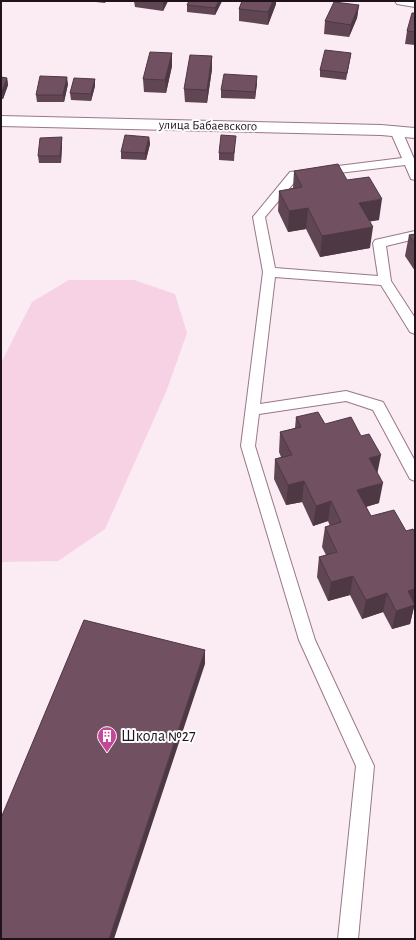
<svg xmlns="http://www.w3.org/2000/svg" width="416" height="940" font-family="'Alegreya Sans',sans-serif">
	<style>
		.green { fill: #f7d2e5 }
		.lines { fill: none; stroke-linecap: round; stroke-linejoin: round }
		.lane-casing { stroke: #997789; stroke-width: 2 }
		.street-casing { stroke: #997789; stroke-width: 2 }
		.secondary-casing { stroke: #997789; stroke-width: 2 }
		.lane { fill: #fff; fill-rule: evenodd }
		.street { fill: #fff; fill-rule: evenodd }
		.secondary { fill: #fff; fill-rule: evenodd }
		.wall { fill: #604553 }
		.shaded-wall { fill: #4e3844 }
		.building { fill: #705061; stroke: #4e3844 }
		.labels { text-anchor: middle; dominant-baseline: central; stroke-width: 4; stroke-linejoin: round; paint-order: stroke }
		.far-street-label { font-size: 13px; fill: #20131b; stroke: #fdfdfd }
		.poi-label { font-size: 16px; fill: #20131b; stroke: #fdfdfd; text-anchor: start }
	</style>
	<rect width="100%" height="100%" fill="#fbebf3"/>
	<!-- green -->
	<path class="green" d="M69 280H134L175 294 187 333 166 392 105 529 58 561 1 562V363L32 302Z"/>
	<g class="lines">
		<defs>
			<path id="lane" d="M396 128 402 131 415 161V180L411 179 405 165 298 178 265 217 275 268 378 276 373 243 375 240 415 231V239L386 246 391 281 415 318V334L410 332 381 285 275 277 260 404 346 391 383 402 415 461V481L410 479 373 410 346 401 259 414 255 446 315 640 374 766 358 939H338L356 766 299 640 241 446 263 272 253 217 290 172 402 158 390 131Z"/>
			<path id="street" d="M395 1H415V7L397 4Z"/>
			<path id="secondary" d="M1 116 381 125 415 128V138L381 135 1 126Z"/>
		</defs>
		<!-- lane casing -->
		<use href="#lane" class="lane-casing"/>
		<!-- street casing -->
		<use href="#street" class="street-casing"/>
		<!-- secondary casing -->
		<use href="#secondary" class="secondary-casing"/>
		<!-- lane -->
		<use href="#lane" class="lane"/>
		<!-- street -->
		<use href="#street" class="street"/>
		<!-- secondary -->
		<use href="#secondary" class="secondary"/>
	</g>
	<!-- wall -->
	<path class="wall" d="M87 1H106L105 3Z
		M134 1H168L163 11 135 7Z
		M189 1H222L215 15 187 12V5Z
		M242 1H276V4L268 25 239 21V9Z
		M359 5 357 18 349 37 324 34 325 21Z
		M415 13V45L405 44 407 31Z
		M172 53V66L166 93 144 92 143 79Z
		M351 53 346 80 320 77V70Z
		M212 56V69L207 103 185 102 184 89Z
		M1 77 7 78 8 85 3 99H1Z
		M95 79V86L91 101 71 100 70 93Z
		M257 83 255 99 221 98V90Z
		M68 84 64 102H37L36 95Z
		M62 137V145L61 163H39L38 156Z
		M149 137 150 144 146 160 121 159V152Z
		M235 143 234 161 219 160V153Z
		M294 171 347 180 379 220 369 221 370 248 320 257 306 229 288 232 278 211 279 191 293 188Z
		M415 234V271L405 256 409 235Z
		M296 417 325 424 377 473 379 503 366 507 371 516 406 531 415 532V607H414L410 624 392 629 383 612 362 619 350 595 328 601 317 577 319 557 326 555 322 547 325 527 330 526 328 521 313 526 302 502 286 505 274 479 275 459 281 457 279 452 280 432 295 428Z"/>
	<!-- shaded-wall -->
	<path class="shaded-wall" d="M163 1H168L163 11Z
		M219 1H222L215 15V8Z
		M273 1H276V4L268 25V12Z
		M359 5 357 18 349 37 351 25Z
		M172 53V66L166 93 165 80Z
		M351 53 350 60 346 80 347 73Z
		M212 56V69L207 103V90Z
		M257 76V83L255 99V92Z
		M67 77 68 84 64 102 63 95Z
		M7 78 8 85 3 99 2 92Z
		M95 79V86L91 101V94Z
		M62 137V145L61 163 60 156Z
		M149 137 150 144 146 160 145 153Z
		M382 199 379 220 356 224 359 203Z
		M308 208 306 229 288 232 289 211Z
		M373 227 370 248 320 257 322 236Z
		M381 455 377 475 369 458Z
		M304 481 302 502 286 505 288 485Z
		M383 483 379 503 354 510 357 490Z
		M331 501 328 521 313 526 316 506Z
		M353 576 350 595 328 601 331 582Z
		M415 589V607H414L410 624 392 629 396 611 408 591Z
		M387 593 383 612 362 619 366 600Z
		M205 650V664L114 939H109Z"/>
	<!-- building -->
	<path class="building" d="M189 1H219L215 8 187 5Z
		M242 1H273L268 12 239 9Z
		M334 2 359 5 351 25 325 21Z
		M412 13H415V32L407 31Z
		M325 50 351 53 347 73 320 70Z
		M150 52 172 53 165 80 143 79Z
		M190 55 212 56 207 90 184 89Z
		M224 74 257 76 255 92 221 90Z
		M40 76 67 77 63 95H36Z
		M1 77 7 78 2 92H1Z
		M74 78 95 79 91 94 70 93Z
		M125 135 149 137 145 153 121 152Z
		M221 135 236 136 234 153H219Z
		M62 137 60 156H38L40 138Z
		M338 164 347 180 369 177 382 199 359 203 373 227 322 236 308 208 289 211 279 191 302 187 294 171Z
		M415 234V244L409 235Z
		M318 412 325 424 351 417 361 436 369 434 381 455 369 458 383 483 357 490 371 516 394 510 406 531 413 529 415 532V589L408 591 415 605 396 611 387 593 366 600 353 576 331 582 319 557 337 552 325 527 341 522 331 501 316 506 304 481 288 485 275 459 292 455 280 432 301 427 296 417Z
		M84 620 205 650 109 939H1V818Z"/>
	<!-- icons -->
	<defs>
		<symbol id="building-pin" viewBox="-11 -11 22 30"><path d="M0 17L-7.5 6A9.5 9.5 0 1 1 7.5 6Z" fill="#c54898" stroke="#fdfdfd"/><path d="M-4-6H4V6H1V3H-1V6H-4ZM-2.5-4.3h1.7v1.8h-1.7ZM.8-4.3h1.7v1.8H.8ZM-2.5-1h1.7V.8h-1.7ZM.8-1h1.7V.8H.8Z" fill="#fff"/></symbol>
	</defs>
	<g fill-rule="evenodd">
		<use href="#building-pin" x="96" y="725" width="22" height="30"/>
	</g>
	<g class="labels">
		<!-- far-street labels -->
		<g class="far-street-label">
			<text transform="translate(208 126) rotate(1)">улица Бабаевского</text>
		</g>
		<!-- poi labels -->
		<g class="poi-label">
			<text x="121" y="736">Школа №27</text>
		</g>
	</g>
	<!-- border -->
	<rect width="416" height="940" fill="none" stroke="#20131b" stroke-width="4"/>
</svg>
